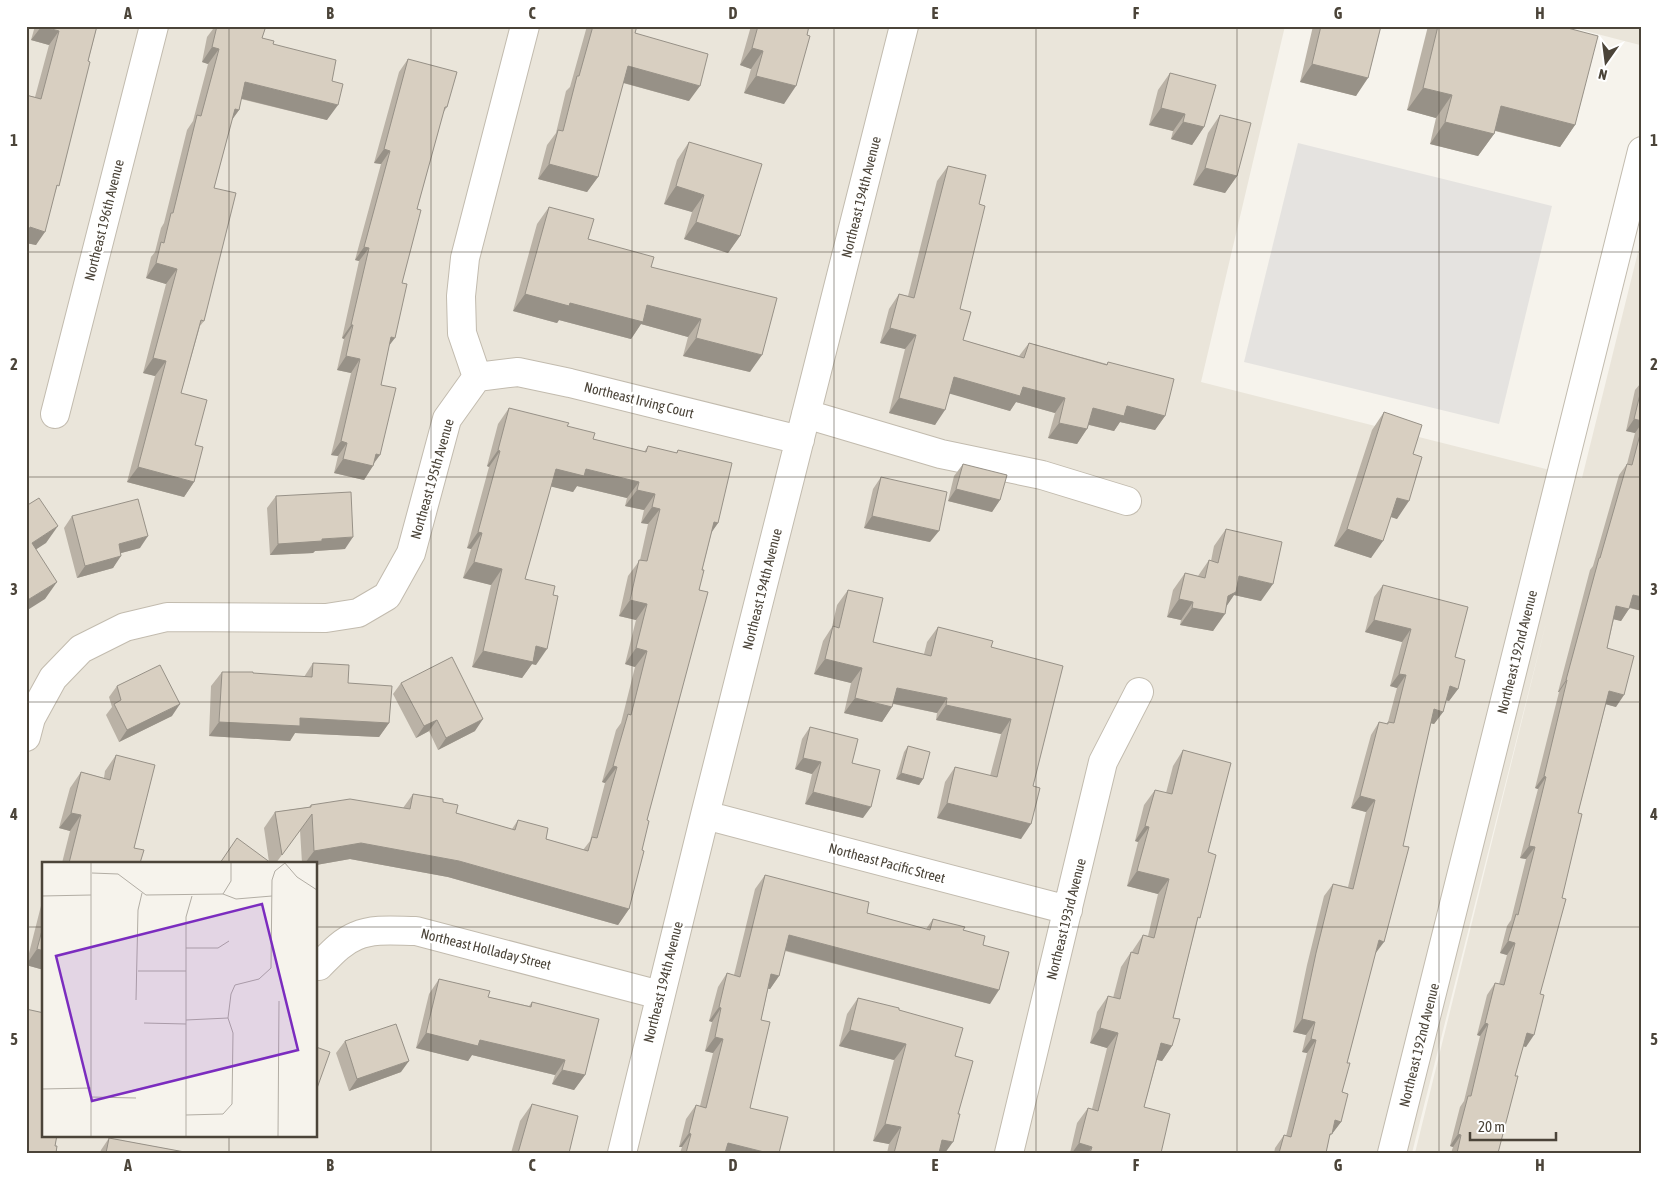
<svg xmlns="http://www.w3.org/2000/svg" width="1668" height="1179" font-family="'Asap Condensed',sans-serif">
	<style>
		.residential { fill: #eae5da; fill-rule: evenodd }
		.parking { fill: #e5e3e0 }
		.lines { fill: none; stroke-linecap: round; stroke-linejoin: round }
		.minor-casing { stroke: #c2bbae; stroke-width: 30 }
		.minor { stroke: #fff; stroke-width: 28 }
		.wall { fill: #bab2a6 }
		.shaded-wall { fill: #979187 }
		.building { fill: #d8cfc1; stroke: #979187 }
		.grid { fill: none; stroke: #4b4439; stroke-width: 1; stroke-opacity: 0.55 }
		.labels { text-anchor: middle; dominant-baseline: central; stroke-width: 5; stroke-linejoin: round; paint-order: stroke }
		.street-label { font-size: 14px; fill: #4b4439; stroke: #fff }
		.inset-road { fill: none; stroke: #b2ada4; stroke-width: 1 }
		.view { fill: #7b2cbf; fill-opacity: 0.15; stroke: #7b2cbf; stroke-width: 2.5 }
		.inset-edge { fill: none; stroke: #4b4439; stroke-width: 2.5 }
		.neatline { fill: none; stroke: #4b4439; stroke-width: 2 }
		.grid-label { font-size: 16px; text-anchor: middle; font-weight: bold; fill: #4b4439 }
	</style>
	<rect width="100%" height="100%" fill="#f6f3ec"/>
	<!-- residential -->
	<path class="residential" d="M26 26H1285L1201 382 1582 478 1642 236V1153H1415L1546 623 1412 1153H26ZM44 863H316V1135H44Z
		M1566 26H1642V38L1640 45Z"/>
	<!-- parking -->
	<path class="parking" d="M1298 143 1552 206 1499 424 1244 362Z"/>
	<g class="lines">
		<defs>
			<path id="minor" d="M477 377 518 372 570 383 800 440
				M55 414 154 26
				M806 414 941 454 1042 475 1127 501
				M26 737 31 718 53 678 81 649 125 627 167 617 326 618 358 613 387 596 411 553 447 419 477 377 462 333 461 296 465 258 525 26
				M705 815 1068 910
				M319 966C330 955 341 942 356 936 374 928 397 931 416 931L660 995
				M622 1153 705 815 904 26
				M1009 1153 1103 762 1139 692
				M1392 1153 1642 151"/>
		</defs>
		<!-- minor casing -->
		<use href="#minor" class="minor-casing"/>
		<!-- minor -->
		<use href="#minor" class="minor"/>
	</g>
	<!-- wall -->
	<path class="wall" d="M35 26H97L56 190 36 245 26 243V95L35 97 49 45 31 40Z
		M214 26H266L262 38 273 44 332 81 327 120 241 99 239 110 232 120 214 188 204 321 200 326 181 393 195 445 194 482 184 497 127 482 155 376 143 373 166 284 146 278 151 257 155 252 161 228 164 223 187 130 193 121 208 64 202 62 207 37 213 29Z
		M587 26H637L635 33 689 101 623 83 598 177 587 192 538 179 547 145 556 133 566 91 570 87Z
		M751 26H809L784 104 744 93 751 69 740 65Z
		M1313 26H1381L1356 96 1300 82Z
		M1428 26H1560L1575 125 1560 147 1495 131 1494 134 1478 156 1430 144 1436 118 1407 110Z
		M408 59 447 107 443 113 417 209 381 385 374 463 364 480 334 473 338 456 331 455 351 373 337 370 344 339 342 338 359 261 355 260 381 164 374 163 399 72Z
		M1170 73 1204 127 1192 145 1171 139 1173 131 1149 125 1158 90Z
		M1220 115 1237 176 1225 193 1193 185 1208 133Z
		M689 142 740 236 728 253 684 239 692 212 664 204 677 160Z
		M948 166 979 204 960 309 963 340 1019 356 1029 343 1107 364 1108 362 1165 416 1155 430 1120 422 1114 431 1089 425 1077 444 1048 438 1055 413 1016 402 1010 411 950 393 935 425 889 413 905 349 880 343 889 309 899 294 908 296 937 181Z
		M549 207 588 239 651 267 750 372 683 356 688 337 641 324 631 339 559 320 557 323 513 311 537 224Z
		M1642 375V611L1629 608 1621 621 1614 619 1607 648 1616 707 1606 704 1578 813 1526 1047 1523 1046 1515 1076 1498 1153H1451L1453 1147 1450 1146 1460 1107 1464 1101 1480 1036 1477 1035 1487 995 1495 983 1499 984 1507 955 1500 953 1507 926 1511 920 1526 859 1520 858 1538 789 1535 788 1559 692H1558L1590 570 1593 566 1619 475 1627 464 1635 433 1626 431 1635 390 1640 384Z
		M509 408 567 426 593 439 644 452 648 446 676 453 678 450 718 523 712 531 702 570 699 590 647 820 642 850 629 909 618 925 448 877 350 859 316 865V863H302L300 830 276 863H220L269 862 264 828 275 812 309 807 311 805 403 808 413 794 443 802 456 813 512 829 518 820 546 839 583 850 590 841 605 783 602 782 616 730 621 723 635 667 625 664 636 620 619 616 628 576 640 560 648 524 641 523 644 510 625 506 627 498 577 486 573 492 551 486 525 579 536 665 532 664 522 678 472 667 491 585 463 578 471 549 467 548 489 467 487 466 498 424Z
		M1384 412 1413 454 1397 519 1391 517 1371 558 1334 546 1372 430Z
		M963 464 1000 500 992 512 948 501 954 476Z
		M881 477 930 542 864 528 873 489Z
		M276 496 345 549 315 551 313 553 270 555 267 508Z
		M72 516 140 548 121 553 113 568 77 578 64 528Z
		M1226 529 1261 601 1234 595 1226 606 1213 631 1180 625 1181 620 1167 617 1173 590 1185 573 1198 576 1209 560 1211 561 1214 546Z
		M1383 585 1455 657 1458 689 1449 701 1446 700 1443 712 1434 724 1431 723 1375 954 1347 1063 1342 1092 1341 1122 1329 1137 1326 1153H1274L1275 1148 1284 1135 1286 1136 1307 1053 1302 1052 1306 1035 1293 1032 1307 965 1324 896 1333 884 1348 887 1366 812 1351 808 1371 735 1379 722 1387 724 1388 722 1397 688 1390 686 1402 642 1365 632 1374 597Z
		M848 590 873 642 924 654 927 642 938 627 991 647 1033 786 1021 839 937 818 945 782 955 767 990 776 1001 734 936 720 937 713 893 704 882 722 844 713 851 683 814 674 823 641 832 627 837 605Z
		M313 663 348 683 389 723 379 737 295 733 290 741 209 736 211 686 222 672 304 677Z
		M401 683 475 731 438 750 429 731 416 738 393 694Z
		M117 686 172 716 119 742 106 715 112 707 109 697Z
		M810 727 852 763 863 818 805 804 812 774 795 769 802 739Z
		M908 746 923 779 919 785 896 779 904 752Z
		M1183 750 1208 852 1197 922 1173 1018 1172 1046 1162 1061 1157 1060 1144 1107 1161 1153H1070L1077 1123 1088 1108 1092 1109 1107 1048 1090 1043 1097 1012 1108 996 1113 998 1121 967 1131 952H1132L1133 950 1143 935 1148 936 1158 894 1127 886 1138 842 1135 841 1144 805 1155 790 1166 793 1173 766Z
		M116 755 134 848 140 863H62L70 831 59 828 70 788 81 772 104 778 105 771Z
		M765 875 867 913 926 929 933 919 963 930 983 945 990 1004 785 951 779 976 770 989H768L761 1020 750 1108 779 1153H680L682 1147H679L686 1119 696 1105 700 1106 713 1053 705 1051 712 1022 709 1021 718 987 727 973 734 975 755 889Z
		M44 894V970L26 965Z
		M439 979 488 997 529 1006 532 1002 585 1075 574 1090 552 1084 555 1075 472 1055 468 1061 416 1048 429 994Z
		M858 998 899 1010 955 1056 945 1153H887L889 1144 873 1141 894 1060 839 1046 847 1014Z
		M44 1005V1135H57L55 1146H57L56 1153H26V1009L42 1013Z
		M345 1041 401 1072 349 1091 336 1053Z
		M532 1104 569 1153H511L520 1121Z
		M109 1138 190 1153H100L101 1150Z"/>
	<!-- shaded-wall -->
	<path class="shaded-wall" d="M41 27 59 31 49 45 31 40Z
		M212 47 219 49 208 64 202 62Z
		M752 48 763 51 751 69 740 65Z
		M1312 64 1368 78 1356 96 1300 82Z
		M628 66 700 86 689 101 617 81Z
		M756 76 796 86 784 104 744 93Z
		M245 82 338 105 327 120 235 97Z
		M1423 88 1452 95 1436 118 1407 110Z
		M1501 106 1575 125 1560 147 1485 128Z
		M1161 108 1185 114 1173 131 1149 125Z
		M235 109 239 110 228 125Z
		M1183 122 1204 127 1192 145 1171 139Z
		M1445 122 1494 134 1478 156 1430 144Z
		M384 149 390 151 381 164 374 163Z
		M549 164 598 177 587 192 538 179Z
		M1205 168 1237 176 1225 193 1193 185Z
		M676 186 704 195 692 212 664 204Z
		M696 222 740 236 728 253 684 239Z
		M30 227 45 232 36 245 26 243V232Z
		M364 247 369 248 359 261 355 260Z
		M156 263 177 269 166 284 146 278Z
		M525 294 570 303 647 305 701 319 688 337 641 324 631 339 559 320 557 323 513 311Z
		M351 325H353L344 339 342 338Z
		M890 328 916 335 905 349 880 343Z
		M391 337 395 338 385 351Z
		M696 338 762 355 750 372 683 356Z
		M346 356 360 359 351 373 337 370Z
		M153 358 166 361 155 376 143 373Z
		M954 377 1023 387 1065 398 1055 413 1016 402 1010 411 944 392Z
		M899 398 945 410 935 425 889 413Z
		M1127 406 1165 416 1155 430 1120 422 1114 431 1082 423 1093 408Z
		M1634 419 1642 421V423L1635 433 1626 431Z
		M1059 423 1087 429 1077 444 1048 438Z
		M341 441 347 443 338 456 331 455Z
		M498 450 500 451 489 467 487 466Z
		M376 454 380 455 372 466H373L364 480 334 473 343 459Z
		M138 467 194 482 184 497 127 482Z
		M556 469H586L639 482 627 498 577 486 573 492 545 485Z
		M956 489 1000 500 992 512 948 501Z
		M637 490 655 494 644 510 625 506Z
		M1397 498 1409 501 1397 519 1385 515Z
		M652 507 660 509 648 524 641 523Z
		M872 516 939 531 930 542 864 528Z
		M714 522 718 523 707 539Z
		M58 526 46 543 26 556 32 543Z
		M1347 529 1383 541 1371 558 1334 546Z
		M478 532 482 533 471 549 467 548Z
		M148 536 140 548 110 556 119 544Z
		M353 537 345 549 315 551 313 553 270 555 278 544 322 539Z
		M121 556 113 568 77 578 85 566Z
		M474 562 502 569 491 585 463 578Z
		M1239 576 1273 584 1261 601 1234 595 1224 610 1225 614 1213 631 1180 625 1192 608Z
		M57 582 45 599 26 611V601Z
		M1633 595 1642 597V611L1624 606Z
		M1179 599 1193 602 1181 620 1167 617Z
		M630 600 647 604 636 620 619 616Z
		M1616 606 1629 609 1621 621 1608 618Z
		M1374 620 1411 629 1402 642 1365 632Z
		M536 646 547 649 536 665 532 664 522 678 472 667 483 651Z
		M636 648 647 651 635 667 625 664Z
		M825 659 862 668 851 683 814 674Z
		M1399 674 1406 675 1397 688 1390 686Z
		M1566 680H1567L1559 692H1558Z
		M1450 686 1458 689 1449 701 1441 699Z
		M897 688 947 698 937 713 886 702Z
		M1609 691 1624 695 1616 707 1601 703Z
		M855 698 892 707 882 722 844 713Z
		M180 704 172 716 119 742 127 730Z
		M946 705 1011 719 1001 734 936 720Z
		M1434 709 1443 712 1434 724 1425 722Z
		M300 718 389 723 379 737 295 733 290 741 209 736 219 722Z
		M483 719 475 731 438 750 446 738Z
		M437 720 429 731 416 738 424 726Z
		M803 758 821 762 812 774 795 769Z
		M613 766 617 767 605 783 602 782Z
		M901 773 923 779 919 785 896 779Z
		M1544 776 1546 777 1538 789 1535 788Z
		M813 792 871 807 863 818 805 804Z
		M1360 796 1375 800 1366 812 1351 808Z
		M947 803 1031 824 1021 839 937 818Z
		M71 813 81 815 70 831 59 828Z
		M1145 826 1149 827 1138 842 1135 841Z
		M361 843 459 861 629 909 618 925 448 877 350 859 316 865V863H305L314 851Z
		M1529 846 1535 847 1526 859 1520 858Z
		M1137 871 1169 879 1158 894 1127 886Z
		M789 935 999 990 990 1004 780 949Z
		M1379 940 1384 942 1375 954Z
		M1508 941 1515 943 1507 955 1500 953Z
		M37 949 44 951V970L26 965Z
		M771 974 779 976 770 989 762 987Z
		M719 1007 721 1008 712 1022 709 1021Z
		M1302 1019 1315 1022 1306 1035 1293 1032Z
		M1485 1023 1488 1024 1480 1036 1477 1035Z
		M1100 1028 1118 1033 1107 1048 1090 1043Z
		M850 1030 906 1044 894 1060 839 1046Z
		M426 1033 480 1040 565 1060 555 1075 472 1055 468 1061 416 1048Z
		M1527 1033 1534 1035 1526 1047 1519 1045Z
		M715 1037 723 1039 713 1053 705 1051Z
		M1311 1039 1316 1040 1307 1053 1302 1052Z
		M1161 1043 1172 1046 1162 1061 1150 1058Z
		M409 1061 401 1072 349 1091 357 1079Z
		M562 1070 585 1075 574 1090 552 1084Z
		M1335 1120 1341 1122 1332 1134Z
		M885 1124 901 1127 889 1144 873 1141Z
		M689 1133 691 1134 682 1147H679Z
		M1458 1134 1461 1135 1453 1147 1450 1146Z
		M942 1140 953 1142 945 1153H933Z
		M728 1143 768 1153H721Z
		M1079 1143 1092 1147 1088 1153H1072Z"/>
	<!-- building -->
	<path class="building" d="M41 26H97L88 61 90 62 59 186 57 185 45 232 30 227 26 239V95L41 99 59 31Z
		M217 26H266L262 38 274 41 273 44 336 60 332 81 343 84 338 105 245 82 239 110 235 109 214 188 236 193 204 321 201 320 181 393 207 400 195 445 203 447 194 482 138 467 166 361 153 358 177 269 156 263 161 242 164 243 171 213H173L197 115 201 116 219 49 212 47Z
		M593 26H637L635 33 708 54 700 86 628 66 598 177 549 164 558 130 563 131 577 76H579Z
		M758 26H809L807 35 810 36 796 86 756 76 763 51 752 48Z
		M1321 26H1381L1368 78 1312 64Z
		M1438 26H1560L1598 36 1575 125 1501 106 1494 134 1445 122 1452 95 1423 88Z
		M408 59 457 72 447 107H445L417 209 421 210 402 283 407 284 395 338 391 337 381 385 396 388 380 455 376 454 373 466 343 459 347 443 341 441 360 359 346 356 353 325H351L369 248 364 247 390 151 384 149Z
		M1170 73 1216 85 1204 127 1183 122 1185 114 1161 108Z
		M1220 115 1251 123 1237 176 1205 168Z
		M689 142 762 164 740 236 696 222 704 195 676 186Z
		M948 166 986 175 979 204 985 206 960 309 971 312 963 340 1024 358 1029 343 1107 365 1108 362 1174 379 1165 416 1127 406 1124 416 1093 408 1087 429 1059 423 1065 398 1023 387 1020 396 954 377 945 410 899 398 916 335 890 328 899 294 914 298Z
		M549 207 594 219 588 239 654 257 651 267 777 298 762 355 696 338 701 319 647 305 643 322 570 303 569 306 525 294Z
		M1642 386V421L1634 419Z
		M509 408 569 423 567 426 595 433 593 439 646 452 648 446 677 453 678 450 732 463 718 523 714 522 702 570H704L699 590 708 592 647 820 649 821 642 850 644 851 629 909 459 861 361 843 314 851 312 814 282 855 275 812 311 807V805L350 799 410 809 413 794 443 799V802L458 805 456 813 515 830 518 820 548 828 546 839 588 851 592 837 597 838 617 767 613 766 628 714 631 715 647 651 636 648 647 604 630 600 639 560 647 561 660 509 652 507 655 494 637 490 639 482 586 469 584 476 556 469 525 579 555 586 553 595 558 596 547 649 536 646 533 662 483 651 502 569 474 562 482 533 478 532 500 451 498 450Z
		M1384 412 1422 425 1413 454 1422 457 1409 501 1397 498 1383 541 1347 529Z
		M1642 427V597L1633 595 1629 609 1616 606 1607 648 1634 656 1624 695 1609 691 1578 813 1582 814 1562 898 1566 899 1540 994 1544 995 1534 1035 1527 1033 1515 1076H1518L1498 1153H1457L1461 1135 1458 1134 1468 1096H1471L1488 1024 1485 1023 1495 983 1504 985 1515 943 1508 941 1516 914 1518 915 1535 847 1529 846 1546 777 1544 776 1567 680H1566L1599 558H1600L1627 464 1632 465Z
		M963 464 1007 475 1000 500 956 489Z
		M881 477 947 492 939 531 872 516Z
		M351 492 353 537 322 539V541L278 544 276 496Z
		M39 498 58 526 32 543 57 582 26 601V506Z
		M138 499 148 536 119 544 121 556 85 566 72 516Z
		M1226 529 1282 542 1273 584 1239 576 1236 592 1228 596 1225 614 1192 608 1193 602 1179 599 1185 573 1205 578 1209 560 1218 563Z
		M1383 585 1468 607 1455 657 1465 660 1458 689 1450 686 1443 712 1434 709 1403 846 1409 847 1384 942 1379 940 1372 967 1347 1063H1350L1342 1092 1348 1094 1341 1122 1335 1120 1332 1134H1330L1326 1153H1279L1284 1135 1291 1137 1316 1040 1311 1039 1315 1022 1302 1019 1316 953 1333 884 1353 889 1375 800 1360 796 1379 722 1388 724V722L1394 723 1406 675 1399 674 1411 629 1374 620Z
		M848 590 883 598 873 642 931 656 938 627 993 641 991 647 1063 666 1033 786 1040 788 1031 824 947 803 955 767 997 777 1011 719 946 705 947 698 897 688 892 707 855 698 862 668 825 659 833 626 839 628Z
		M452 657 483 719 446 738 437 720 424 726 401 683Z
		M313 663 349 665 348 683 392 686 389 723 300 718V726L219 722 222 672H253V673L312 677Z
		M160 665 180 704 127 730 114 704 121 700 117 686Z
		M810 727 858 739 852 763 880 770 871 807 813 792 821 762 803 758Z
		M908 746 930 752 923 779 901 773Z
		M1183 750 1231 763 1208 852 1216 855 1200 918 1198 917 1173 1018 1180 1019 1172 1046 1161 1043 1144 1107 1170 1114 1161 1153H1090L1092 1147 1079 1143 1088 1108 1098 1111 1118 1033 1100 1028 1108 996 1120 999 1131 952 1138 954 1143 935 1154 938 1169 879 1137 871 1149 827 1145 826 1155 790 1172 794Z
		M116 755 155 765 134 848 144 850 140 863H69L81 815 71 813 81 772 110 780Z
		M237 838 271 863H220Z
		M765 875 869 902 867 913 930 930 933 919 965 927 963 930 985 936 983 945 1009 952 999 990 789 935 779 976 771 974 761 1020 770 1022 750 1108 788 1117 779 1153H768L728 1143 725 1153H686L691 1134 689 1133 696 1105 706 1108 723 1039 715 1037 721 1008 719 1007 727 973 740 977Z
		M44 923V951L37 949Z
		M439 979 490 991 488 997 531 1007 532 1002 599 1019 585 1075 562 1070 565 1060 480 1040 478 1046 426 1033Z
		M858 998 899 1008V1010L963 1028 955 1056 973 1061 958 1114H960L953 1142 942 1140 939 1153H894L901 1127 885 1124 906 1044 850 1030Z
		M26 1009 44 1013V1135H57L55 1146H57L56 1153H26Z
		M396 1024 409 1061 357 1079 345 1041Z
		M316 1047 330 1052 316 1091Z
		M532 1104 578 1116 569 1153H518Z
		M109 1138 190 1153H106Z"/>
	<!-- grid -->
	<path class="grid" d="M229 26V863M431 26V1153M632 26V1153M834 26V1153M1036 26V1153M1237 26V1153M1439 26V1153M26 252H1642M26 477H1642M26 702H1642M26 927H44M316 927H1642M229 1135V1153"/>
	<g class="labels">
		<!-- street labels -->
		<g class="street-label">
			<text transform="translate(861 197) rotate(-76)">Northeast 194th Avenue</text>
			<text transform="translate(104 220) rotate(-76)">Northeast 196th Avenue</text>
			<text transform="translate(639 400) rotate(14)">Northeast Irving Court</text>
			<text transform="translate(432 479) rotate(-74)">Northeast 195th Avenue</text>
			<text transform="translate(762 589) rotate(-76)">Northeast 194th Avenue</text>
			<text transform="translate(1517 652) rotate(-76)">Northeast 192nd Avenue</text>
			<text transform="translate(887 863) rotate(15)">Northeast Pacific Street</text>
			<text transform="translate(1066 919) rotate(-76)">Northeast 193rd Avenue</text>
			<text transform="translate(486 949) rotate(14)">Northeast Holladay Street</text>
			<text transform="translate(663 982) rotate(-76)">Northeast 194th Avenue</text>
			<text transform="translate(1419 1045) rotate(-76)">Northeast 192nd Avenue</text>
		</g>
	</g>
	<!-- overview -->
	<g transform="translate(42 862)">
		<rect width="275" height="275" fill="#f6f3ec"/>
		<path class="inset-road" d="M49 0V275M242 0 255 15 275 28M50 11 76 12 104 33 181 32 194 37 230 34M181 32 189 19V0M0 34 49 33M275 37V73M144 86H176L187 79M96 109H144M94 138 96 48 100 31M144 158 186 156M102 161 144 162M0 227 49 226M49 235 94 236M144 253 181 252 190 242 191 171 186 156 189 132 193 123 217 117 229 106 230 18 233 9 243 1M144 275V55L150 34M236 275 237 139"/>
		<path class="view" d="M220 42 256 188 50 239 14 94Z"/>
		<rect width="275" height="275" class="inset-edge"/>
	</g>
	<!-- border -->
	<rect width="1668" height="1179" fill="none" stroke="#ffffff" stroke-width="55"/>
	<!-- north arrow -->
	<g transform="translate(1606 62) rotate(194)" stroke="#ffffff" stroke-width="4" paint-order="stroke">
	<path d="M0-4L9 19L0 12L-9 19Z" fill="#4b4439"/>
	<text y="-8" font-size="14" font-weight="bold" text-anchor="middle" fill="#4b4439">N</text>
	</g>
	<!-- scale -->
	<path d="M1470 1132v8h86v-8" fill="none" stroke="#4b4439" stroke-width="2.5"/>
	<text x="1478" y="1132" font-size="15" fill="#4b4439" stroke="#ffffff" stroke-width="4" paint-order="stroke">20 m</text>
	<rect x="28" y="28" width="1612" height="1124" class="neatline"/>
	<g class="grid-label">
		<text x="128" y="19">A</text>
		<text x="330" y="19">B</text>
		<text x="532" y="19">C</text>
		<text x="733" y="19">D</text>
		<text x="935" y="19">E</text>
		<text x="1136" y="19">F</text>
		<text x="1338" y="19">G</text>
		<text x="1540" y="19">H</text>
		<text x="14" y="146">1</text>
		<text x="1654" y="146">1</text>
		<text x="14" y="370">2</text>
		<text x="1654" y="370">2</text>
		<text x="14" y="595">3</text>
		<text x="1654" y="595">3</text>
		<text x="14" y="820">4</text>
		<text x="1654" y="820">4</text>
		<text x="14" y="1045">5</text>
		<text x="1654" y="1045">5</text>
		<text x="128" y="1171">A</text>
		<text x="330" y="1171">B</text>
		<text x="532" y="1171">C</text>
		<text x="733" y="1171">D</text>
		<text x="935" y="1171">E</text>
		<text x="1136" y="1171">F</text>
		<text x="1338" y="1171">G</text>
		<text x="1540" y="1171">H</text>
	</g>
</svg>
